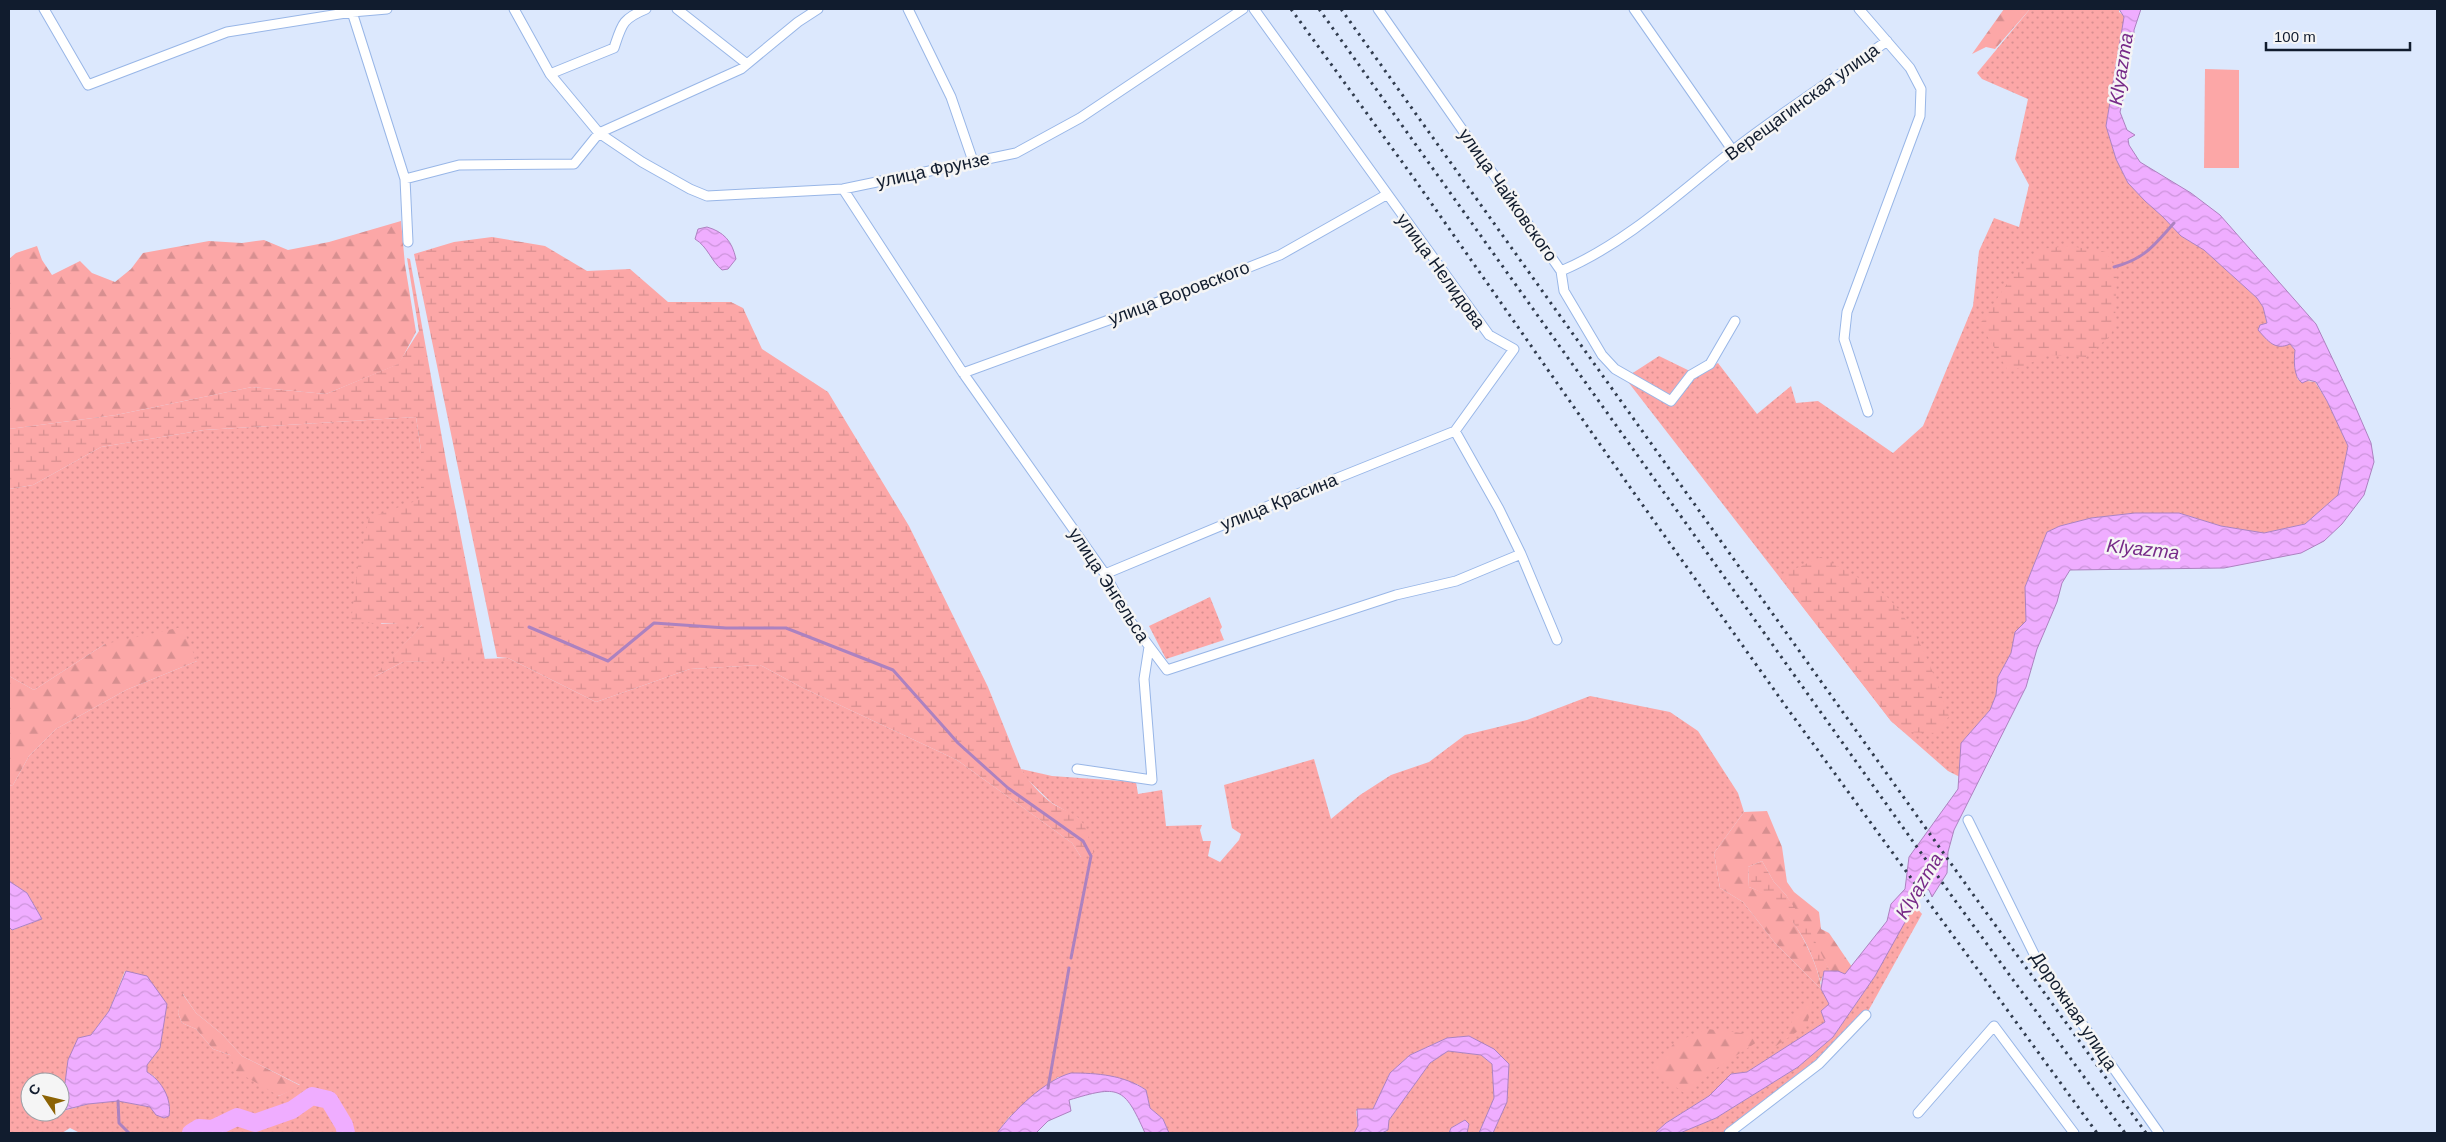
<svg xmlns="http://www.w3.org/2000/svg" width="2446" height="1142" font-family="Helvetica,sans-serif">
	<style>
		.grass { fill: url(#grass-dots); fill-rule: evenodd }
		.forest { fill: url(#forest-firs) }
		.wetland { fill: url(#wetland-marsh) }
		.garden { fill: #fca7a7 }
		.water { fill: url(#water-waves); stroke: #ac82c0 }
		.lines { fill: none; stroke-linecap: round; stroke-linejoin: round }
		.stream { stroke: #ac82c0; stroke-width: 3 }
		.river { stroke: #efadff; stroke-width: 18 }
		.minor-casing { stroke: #98b6e7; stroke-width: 11 }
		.minor { stroke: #fff; stroke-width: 9 }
		.rail { stroke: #313c4e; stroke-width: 3; stroke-dasharray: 2.5 5; stroke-linecap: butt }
		.labels { text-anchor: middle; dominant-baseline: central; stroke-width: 5; stroke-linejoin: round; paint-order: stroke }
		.street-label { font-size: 18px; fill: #111c2e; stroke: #f5f5f5 }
		.water-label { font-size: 19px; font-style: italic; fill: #772a88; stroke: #f5f5f5 }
	</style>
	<defs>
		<pattern id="grass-dots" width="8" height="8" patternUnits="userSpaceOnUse" patternTransform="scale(1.25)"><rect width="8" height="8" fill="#fca7a7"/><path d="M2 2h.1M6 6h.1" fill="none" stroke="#d78f90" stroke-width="1.8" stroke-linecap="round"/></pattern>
		<pattern id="forest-firs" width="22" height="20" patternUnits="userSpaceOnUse" patternTransform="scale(1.25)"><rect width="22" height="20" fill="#fca7a7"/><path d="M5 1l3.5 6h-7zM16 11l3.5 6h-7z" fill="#d78f90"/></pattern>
		<pattern id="wetland-marsh" width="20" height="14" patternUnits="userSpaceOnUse" patternTransform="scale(1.25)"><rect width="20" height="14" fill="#fca7a7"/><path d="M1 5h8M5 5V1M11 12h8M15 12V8" fill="none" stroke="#d78f90"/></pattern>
		<pattern id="water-waves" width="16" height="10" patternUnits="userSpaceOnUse" patternTransform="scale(1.25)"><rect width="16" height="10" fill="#efadff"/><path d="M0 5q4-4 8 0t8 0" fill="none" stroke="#cc94db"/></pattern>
	</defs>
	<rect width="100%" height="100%" fill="#dce8fd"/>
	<!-- grass -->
	<path class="grass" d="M2030 9H2119V12L2125 17 2106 126 2116 159 2128 183 2145 201 2163 217 2181 236 2204 250 2257 298 2263 307 2267 324 2260 325 2290 344 2295 350 2294 365 2298 380 2315 382 2327 401 2348 446 2338 495 2305 524 2264 533 2221 526 2179 513H2135L2091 518 2060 526 2047 532 2025 587 2026 621 2015 632 2011 653 1998 677 1996 695 1990 710 1961 743 1960 777 1948 771 1891 721 1625 378 1659 356 1696 374 1718 363 1757 414 1791 386 1796 403 1818 401 1893 453 1923 426 1973 306 1979 251 1994 218 2019 227 2029 185 2015 159 2028 99 1982 79 1977 73Z
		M416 417 421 450V500L381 624H423L374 677 403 662 508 658 596 702 690 669 760 665 801 687 957 760 1072 843 1081 857 1089 843 1078 818 1052 803 1026 778 1021 769 1052 776 1136 782 1138 794 1162 790 1166 826 1202 825 1200 830 1203 841H1211L1208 856 1220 862 1239 840 1241 834 1232 828 1224 785 1314 759 1331 819 1360 795 1391 775 1429 762 1465 735 1527 720 1590 696 1670 712 1698 731 1738 793 1744 812 1714 853 1720 888 1743 902 1775 943 1821 989 1830 1004 1821 1011 1825 1022 1747 1072 1731 1074 1709 1096 1666 1123 1655 1133H1493L1509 1064 1447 1038 1410 1055 1390 1073 1373 1109H1360L1356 1111 1358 1126 1354 1133H1169L1163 1119 1150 1108 1146 1090 1137 1084 1058 1077 1009 1117 997 1133H80L70 1128 62 1133H9V927L13 930 42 919 27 893 9 881V786L13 785 29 756 56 729 126 690 197 661 105 644 34 690 9 676V489L33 485 101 447 204 430ZM125 971 160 1048 147 1065V1072L155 1077 150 1107 118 1101 88 1104 60 1112H30V1082H60V1086L65 1083 68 1060 91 1035 109 1011ZM183 994 196 1013 222 1034 242 1056 300 1085 279 1096 230 1055 213 1049 196 1029 182 1023 178 1013Z
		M1210 597 1222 627 1220 630 1224 640 1166 659 1149 626Z
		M1914 905 1922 914 1866 1015 1819 1064 1726 1133H1680L1716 1118 1798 1067 1833 1037 1875 976Z
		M1448 1051 1481 1055 1492 1064 1494 1098 1479 1133H1467L1469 1124 1465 1120 1451 1128 1449 1133H1386L1389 1120 1430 1063Z"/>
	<!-- forest -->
	<path class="forest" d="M2004 9H2030L1995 49 1986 47 1972 54Z
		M401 221 405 265 416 332 399 364 326 394 252 387 116 415 9 429V259L16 253 37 246 42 260 52 275 80 261 92 273 115 282 131 269 143 253 209 241 242 243 264 240 288 250 329 242Z
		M182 627 197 661 126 690 56 729 29 756 13 785 9 786V676L34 690 105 644Z
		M1767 811 1782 847 1787 882 1794 892 1819 912 1821 929 1829 933 1852 967 1845 974 1830 971 1786 895 1774 882 1762 861 1748 867 1749 887C1760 891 1768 895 1777 902 1795 918 1820 966 1821 989L1775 943 1743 902 1720 888 1714 853 1744 812Z
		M182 993 196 1013 222 1034 242 1056 301 1086 279 1096 236 1071 230 1055 213 1049 196 1029 182 1023 178 1013Z
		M1812 1001 1807 1025 1773 1048 1788 1029 1797 1012Z
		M1707 1029 1750 1034 1757 1042 1714 1070 1687 1095 1652 1070 1675 1042Z"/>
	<!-- wetland -->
	<path class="wetland" d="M492 237 545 246 587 271 630 269 668 302H731L743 308 762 349 828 392 909 526 988 687 1021 769C1028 781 1041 795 1053 804 1061 809 1070 811 1077 817 1089 826 1087 841 1095 852L1081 857 1072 843 957 760 801 687 760 665 690 669 596 702 508 658 497 657 414 254 454 242Z
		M2069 246 2106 252 2117 271 2115 320 2111 335 2086 357 2049 355 2009 372 1980 324 2009 281 2042 249Z
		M407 258 410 259 447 466 485 660 403 662 372 678 422 625 351 622 358 566 369 518 421 499V450L416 417 204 430 101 447 33 485 9 489V429L116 415 252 387 326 394 398 364 419 331Z
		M1821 557C1837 567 1876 585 1887 597 1919 628 1934 675 1949 716L1937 733 1904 732 1891 721 1779 576Z
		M1762 861 1774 882 1786 895 1810 931 1830 971 1822 977 1821 983C1811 945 1788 902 1749 887L1748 867Z"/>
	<!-- garden -->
	<path class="garden" d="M2205 69 2239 70V168H2204Z"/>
	<!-- water -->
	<path class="water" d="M2119 9H2141L2134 30V41L2132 43 2124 71 2125 91 2120 112 2127 130 2135 135 2128 139 2129 145 2140 162 2191 193 2220 215 2316 324 2355 406 2371 443 2374 462 2364 495 2342 524 2324 541 2301 553 2224 568 2070 570 2062 583 2057 602 2037 649 2026 687 1954 830 1948 852 1947 873 1932 897 1929 890 1924 888 1875 976 1833 1037 1798 1067 1716 1118 1680 1133H1655L1666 1123 1709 1096 1731 1074 1747 1072 1825 1022 1821 1011 1829 1004 1821 989 1824 971H1838L1845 974 1887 921 1891 904 1905 889 1909 857 1958 789 1961 743 1990 710 1996 695 1998 677 2011 653 2015 632 2026 621 2025 587 2047 532 2060 526 2091 518 2135 513H2179L2221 526 2264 533 2305 524 2338 495 2348 446 2327 401 2316 382 2309 380 2302 383C2293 376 2294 360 2295 350L2290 344C2275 351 2268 341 2258 330L2260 325 2267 323 2263 307 2257 298 2204 250 2181 236 2163 217 2145 201 2128 183 2116 159 2106 126 2124 17Z
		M707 227C724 232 732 241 736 259L728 269 722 270C711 261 708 247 695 239L698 229Z
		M9 881 27 893 42 919 12 930 9 927Z
		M126 971 147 976 167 1004 160 1048 147 1065V1072C162 1081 172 1099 169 1116L164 1118 156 1115 150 1107 118 1101 88 1104 60 1111V1086L65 1083 68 1060 78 1038 91 1035 109 1011Z
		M1469 1036 1494 1049 1509 1064 1507 1102 1493 1133H1479L1494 1098 1492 1064 1481 1055 1448 1051 1430 1063 1389 1120 1388 1130 1382 1133H1354L1358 1126 1357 1109H1373L1390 1073 1410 1055 1447 1038Z
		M1071 1073C1097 1073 1124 1075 1146 1090L1150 1108 1163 1119 1169 1133H1145C1124 1086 1119 1085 1069 1100L1071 1111 1048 1121 1036 1133H997C1013 1111 1045 1080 1071 1073Z
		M1465 1120 1469 1124 1467 1133H1449L1451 1128Z"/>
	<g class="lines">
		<!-- stream -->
		<path class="stream" d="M2114 267C2145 259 2154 245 2174 223
			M529 627 608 661 654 623 726 628H786L893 670 958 743 1008 788 1083 841 1091 856 1071 958
			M1048 1088 1069 968
			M118 1101 119 1123 129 1133"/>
		<!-- river -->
		<path class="river" d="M191 1133 199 1128 212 1129 237 1117 255 1123 292 1110 312 1096 329 1100 344 1125 346 1133"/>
		<defs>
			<path id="minor" d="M44 9 88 85 227 32 352 12 387 9
				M514 9 550 74 599 133 642 162 690 189 707 196 843 189 1016 153 1080 118 1243 9
				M677 9 747 64
				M908 9 951 97 973 161
				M1254 9 1489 335 1514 349 1455 431 1499 509 1521 554 1557 640
				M1378 9 1561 271 1564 291 1602 355 1615 369 1671 401 1691 375 1710 364 1735 321
				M1634 9 1733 151
				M1859 9 1910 68 1921 89 1920 116 1847 312 1844 339 1868 412
				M352 12 405 179 408 242
				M550 74 614 48C622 24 622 19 646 9
				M405 179 459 165 574 164 599 133 741 69 798 22 818 9
				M843 189 963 373 1105 574 1131 622 1167 670 1396 595 1456 581 1521 554
				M1561 271C1625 244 1678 194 1732 151 1782 112 1836 78 1887 41
				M963 373 1194 289 1280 255 1386 195
				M1105 574 1290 497 1455 431
				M1077 769 1152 780 1144 679 1149 647
				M1968 820 2036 958 2159 1133
				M1918 1113 1994 1026 2074 1133
				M1729 1133 1819 1064 1866 1015"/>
		</defs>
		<!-- minor casing -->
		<use href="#minor" class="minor-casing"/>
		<!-- minor -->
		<use href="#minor" class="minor"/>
		<!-- rail -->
		<path class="rail" d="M1291 9 1413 177 1627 483 1787 708 2097 1133
			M1319 9 1954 899 2125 1133
			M1341 9 1972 893 2146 1133"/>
	</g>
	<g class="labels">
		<!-- street labels -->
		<g class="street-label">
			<text transform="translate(1802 102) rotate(-36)">Верещагинская улица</text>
			<text transform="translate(933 170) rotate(-12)">улица Фрунзе</text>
			<text transform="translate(1508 195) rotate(55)">улица Чайковского</text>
			<text transform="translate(1441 271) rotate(54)">улица Нелидова</text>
			<text transform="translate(1179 293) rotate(-21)">улица Воровского</text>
			<text transform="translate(1279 502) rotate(-22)">улица Красина</text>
			<text transform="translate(1109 585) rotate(57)">улица Энгельса</text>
			<text transform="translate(2074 1011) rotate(56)">Дорожная улица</text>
		</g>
		<!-- water labels -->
		<g class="water-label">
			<text transform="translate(2121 69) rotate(-81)">Klyazma</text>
			<text transform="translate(2143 549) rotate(6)">Klyazma</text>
			<text transform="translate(1919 886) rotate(-59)">Klyazma</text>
		</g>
	</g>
	<!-- border -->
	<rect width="2446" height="1142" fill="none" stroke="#111c2e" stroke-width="20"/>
	<!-- north arrow -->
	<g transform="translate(45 1097) rotate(305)"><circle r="24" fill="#f5f5f5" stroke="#9a9ea5"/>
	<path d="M0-4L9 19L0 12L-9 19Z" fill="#8c6304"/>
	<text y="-8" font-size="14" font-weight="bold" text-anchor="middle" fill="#111c2e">С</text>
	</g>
	<!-- scale -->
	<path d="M2266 42v8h144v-8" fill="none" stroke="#111c2e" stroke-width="2.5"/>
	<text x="2274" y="42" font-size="15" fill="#111c2e" stroke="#f5f5f5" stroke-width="4" paint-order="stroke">100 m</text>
</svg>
